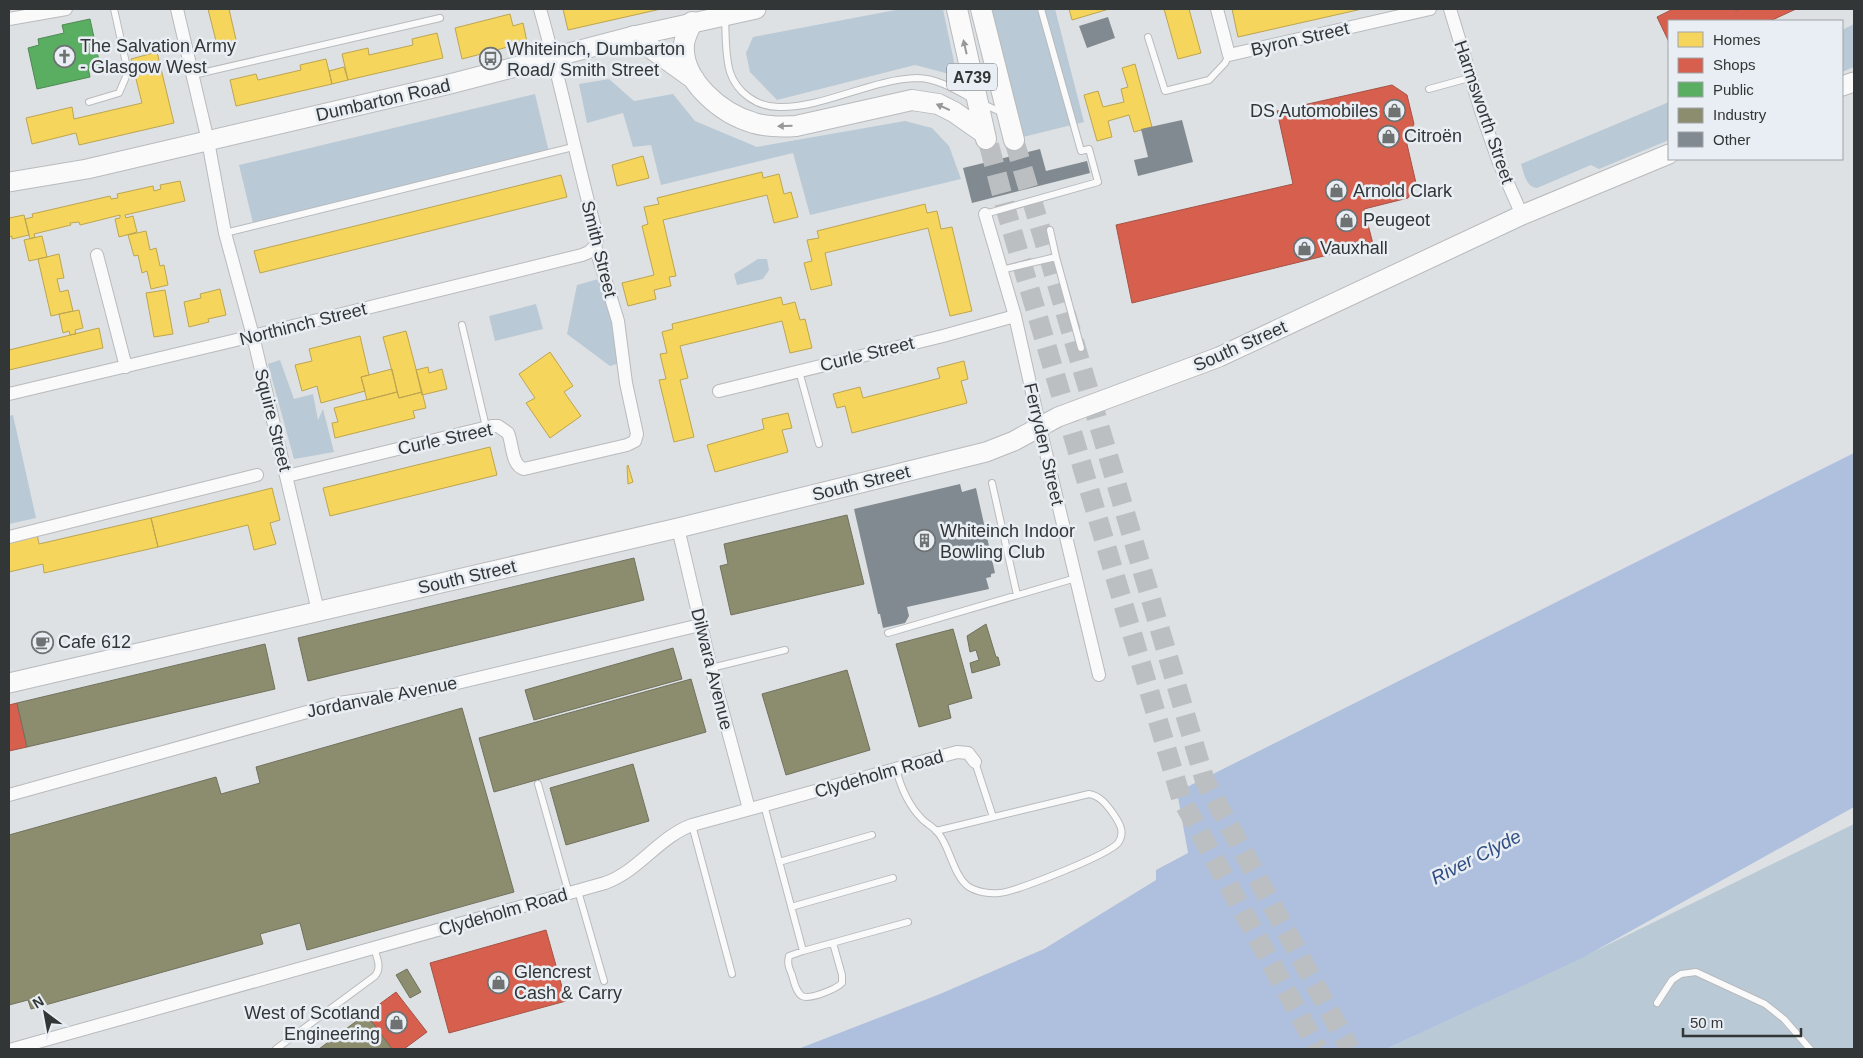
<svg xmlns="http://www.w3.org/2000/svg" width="1863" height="1058" font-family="Helvetica,sans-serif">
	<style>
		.green { fill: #b9c9d6 }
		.water { fill: #aec0de }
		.homes { fill: #f6d55c; stroke: #bca551 }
		.shops { fill: #d6604d; stroke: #a55346 }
		.public { fill: #5aae61; stroke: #4e8a54 }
		.industry { fill: #8c8c6e; stroke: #71725e }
		.building { fill: #818a90 }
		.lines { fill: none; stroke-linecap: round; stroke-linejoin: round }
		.primary-tunnel { stroke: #bcbfc1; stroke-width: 20; stroke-dasharray: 20 10; stroke-linecap: butt }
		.lane-casing { stroke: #b8babc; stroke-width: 8 }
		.street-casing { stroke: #b8babc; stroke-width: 14 }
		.secondary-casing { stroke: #b8babc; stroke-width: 21 }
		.primary-casing { stroke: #b8babc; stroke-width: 22 }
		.lane { stroke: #fafafb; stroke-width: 6 }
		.street { stroke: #fafafb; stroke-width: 12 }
		.secondary { stroke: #fafafb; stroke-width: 19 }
		.primary { stroke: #fafafb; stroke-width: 20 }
		.oneway { fill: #969899 }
		.labels { text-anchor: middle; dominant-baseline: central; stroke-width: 5; stroke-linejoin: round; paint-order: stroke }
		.shield { fill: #e8eef3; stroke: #696d6f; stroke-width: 1 }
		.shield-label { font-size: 16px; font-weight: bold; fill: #333637 }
		.street-label { font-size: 18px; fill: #333637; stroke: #e8eef3 }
		.poi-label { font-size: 18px; fill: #333637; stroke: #e8eef3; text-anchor: start }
		.water-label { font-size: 19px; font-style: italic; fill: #2f4d83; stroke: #e8eef3 }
	</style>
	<rect width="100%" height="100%" fill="#dee1e3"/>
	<!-- green -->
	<path class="green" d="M901 9H943L957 76 915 65 777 100 750 72 746 53 753 37Z
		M991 9H1055L1084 122 1023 137Z
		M1854 24V67L1842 72V30Z
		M609 79 634 101 673 94 695 121 757 147 905 121 932 128 949 146 961 179 810 215 793 153 661 185 651 145 633 147 623 113 587 123 579 84Z
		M535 94 549 152 253 223 239 165Z
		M1669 102V140L1599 169 1591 165 1537 188C1526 187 1524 174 1521 164Z
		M758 259H767L769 270 763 279 737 285 734 274Z
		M602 278 623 362 610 366 567 334 577 285Z
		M536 304 543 329 495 341 489 316Z
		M280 360 294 399 313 394 318 420 323 409 334 452 294 459 268 364Z
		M13 415 36 518 9 524V416Z
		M1854 824V1049H1386L1595 951Z"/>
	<!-- water -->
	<path class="water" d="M1854 453V807L1584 957 1386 1049H798L940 994 1044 949 1156 880V870L1188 853 1177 792Z"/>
	<!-- homes -->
	<path class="homes" d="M208 9H229L237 44 218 49Z
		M563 9H661L568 30Z
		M1069 9H1109L1072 20Z
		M1164 9H1189L1201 53 1178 59Z
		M1232 9H1362L1238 37Z
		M510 14 513 26 523 23 527 42 462 59 455 28Z
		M437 33 443 58 348 80 342 54 368 48 369 55 413 45 412 39Z
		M157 52 174 123 79 145 76 133 32 144 26 118 72 107 74 119 142 103 131 59Z
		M326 59 332 84 236 106 230 80 256 74 258 80 301 70 300 65Z
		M1135 64 1152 127 1134 132 1129 115 1108 121 1112 137 1097 141 1084 95 1098 91 1103 107 1124 102 1121 89 1128 87 1122 68Z
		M344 67 348 80 332 84 329 71Z
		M643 156 649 178 617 186 612 165Z
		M762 172 763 178 779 174 784 194 791 192 798 217 774 223 767 195 663 220 676 276 669 277 671 286 654 290 656 299 628 306 622 283 654 275 642 226 648 224 644 207 659 204 657 198Z
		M561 175 567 197 260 273 254 251Z
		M180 181 185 201 125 215 126 218 133 216 137 232 119 237 115 219 120 218V215L80 225 79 222 70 223 71 225 34 234 35 237 30 239 25 219 33 217 32 214 110 196 111 199 118 198 117 194 153 186 154 191 161 189 160 185Z
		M925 204 927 213 937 211 941 229 952 227 972 311 950 316 928 228 825 253 832 285 811 290 804 263 812 261 807 240 819 238 817 231Z
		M24 215 29 235 12 239V236L9 237V218Z
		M146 231 150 250 156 248 160 266 164 265 168 285 151 289 147 271 142 273 138 255 134 256 128 235Z
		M42 236 47 257 29 261 24 240Z
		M59 254 64 278 57 279 60 292 68 290 73 311 51 316 38 259Z
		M220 289 226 315 208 319 209 322 189 327 184 302 201 298 200 294Z
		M165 290 173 334 154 337 146 293Z
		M781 297 783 305 795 302 800 320 805 319 812 348 790 353 782 321 680 346 688 378 680 380 694 437 674 442 659 380 666 379 660 354 667 353 662 332 673 329 672 324Z
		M79 310 83 328 75 330 76 334 70 335 69 331 63 333 59 314Z
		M99 328 103 348 9 370V350Z
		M406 331 422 392 399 398 383 337Z
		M360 336 369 375 361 377 365 391 321 403 317 386 302 391 295 365 312 361 309 349Z
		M550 352 573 386 564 392 581 416 550 438 526 403 535 398 519 374Z
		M964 361 968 379 961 381 967 403 852 433 845 406 837 408 833 394 860 387 863 398 940 378 937 368Z
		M428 367 429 373 442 369 447 389 422 395 416 370Z
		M392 369 397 392 367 400 361 377Z
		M397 392 399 398 422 392 426 408 413 411 415 418 335 438 332 423 338 422 334 408Z
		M788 413 792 428 782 430 788 452 715 472 707 445 764 429 762 419Z
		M490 447 497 475 330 516 323 488Z
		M628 465 633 482 628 484 627 466Z
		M272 488 280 520 270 523 276 544 254 550 248 525 158 547 151 518Z
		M151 518 158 547 44 573 43 564 9 572V541L37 534 39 544Z"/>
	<!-- shops -->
	<path class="shops" d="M1673 9H1735L1736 11 1740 9H1796L1770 21H1669V42L1657 17Z
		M1392 85 1407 95 1414 124 1406 140 1416 183 1408 198 1364 209 1373 244 1132 303 1116 225 1293 184 1277 111Z
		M49 637 50 644 35 646 34 640Z
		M17 703 27 747 9 751V705Z
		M546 930 566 1001 449 1033 430 963Z
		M396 992 427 1032 404 1049H392L366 1014Z"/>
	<!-- public -->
	<path class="public" d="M90 19 100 65 88 68 90 77 37 89 28 48 39 45 38 39 64 33 62 25Z"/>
	<!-- industry -->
	<path class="industry" d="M847 515 864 584 731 615 720 566 728 564 724 544Z
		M634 558 644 600 308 681 298 638Z
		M986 624 996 657H998L1000 665 972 673 970 663 979 660 976 650 970 652 967 636Z
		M953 629 972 698 948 705 951 718 919 727 896 644Z
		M265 644 275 689 27 747 17 703Z
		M673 648 682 679 534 720 525 690Z
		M847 670 870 750 786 775 762 694Z
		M691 679 706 732 494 792 479 738Z
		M462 708 514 892 307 950 300 923 260 934 263 944 31 1009 28 1000 9 1005V835L216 777 221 794 260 783 256 767Z
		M633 764 649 821 566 845 550 788Z
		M407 969 421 992 410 998 396 975Z
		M366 1014 392 1049H319Z"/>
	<!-- building -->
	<path class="building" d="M1108 17 1115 38 1087 48 1079 26Z
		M1182 120 1193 162 1138 176 1134 160 1148 157 1141 129Z
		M1040 149 1046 171 1087 161 1090 173 972 203 963 168Z
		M960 484 962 492 976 488 995 573 991 574V577L986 578 989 589 907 607 909 616 905 623 883 628 880 614H878L854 509Z"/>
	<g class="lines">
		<!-- primary-tunnel -->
		<path class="primary-tunnel" d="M1014 140 1205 781 1350 1049
			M989 145 1008 217 1181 798 1318 1049"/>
		<defs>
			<path id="lane" d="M725 19C726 36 725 55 730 72 737 93 757 107 779 107 824 108 872 79 917 78 937 78 956 90 974 100
				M1148 37 1165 91 1209 80 1225 63 1229 55
				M193 75 440 18
				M1429 89 1469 78
				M89 102 119 93 128 72 114 9
				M983 104 1003 113
				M985 214 1098 182 1089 149 1081 151 1041 9
				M225 233 573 147
				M1056 257 1081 348
				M1001 270 1056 257 1050 230
				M462 325 486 427
				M799 371 819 444
				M992 483 1017 595
				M888 633 1076 578
				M711 668 785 650
				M975 762 993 817
				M896 769C901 788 908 805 922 819 927 824 935 828 939 834 950 848 954 877 969 887 977 892 990 894 999 893 1015 892 1108 855 1118 843 1126 832 1119 822 1112 812 1106 804 1100 796 1089 794L936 831
				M538 784 569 894
				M764 805 803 951 908 922
				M692 825 732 974
				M779 862 872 835
				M578 891 604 981
				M791 907 893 878
				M803 951 789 956C787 963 789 968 792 975 794 982 796 992 802 996 810 1000 836 989 842 983V975L833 943
				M1657 1003 1672 980 1681 974 1696 972 1765 1004 1784 1019 1810 1049
				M276 1049 375 976C382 968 377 958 374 948"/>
			<path id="street" d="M177 9 208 141 225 233 253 336 318 611
				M1217 9 1229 55 1430 9
				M1450 9 1481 111 1499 163 1522 215
				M9 19 66 9
				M985 214 1015 316 1040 428 1099 675
				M97 255 126 367
				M719 391 943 336 1015 316
				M9 394 253 336 582 255 589 252 595 246
				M287 476 492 426H498L508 433C513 444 511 465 524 469L627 445 635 441 637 434 626 383 618 321 595 246 597 240 596 232C576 158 561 83 540 9
				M678 528 711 668 749 809
				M9 537 257 475
				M9 795 339 703 428 690 700 625
				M13 1049 605 883C639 871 659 837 692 825L957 752 968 753 975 762"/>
			<path id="secondary" d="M1842 86 1854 82
				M9 182 87 169 446 85 634 36 756 9
				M9 683 678 528 986 452 1014 441 1058 417 1219 357 1522 215 1669 154"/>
			<path id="primary" d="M957 9 986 139
				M981 9 1014 140
				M692 22C689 29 685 36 684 44 681 81 722 114 754 123 767 127 782 127 796 126L912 100 938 104 954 112 984 133
				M634 36 694 79"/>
		</defs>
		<!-- lane casing -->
		<use href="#lane" class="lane-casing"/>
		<!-- street casing -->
		<use href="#street" class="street-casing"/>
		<!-- secondary casing -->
		<use href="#secondary" class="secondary-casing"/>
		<!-- primary casing -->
		<use href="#primary" class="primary-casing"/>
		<!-- lane -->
		<use href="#lane" class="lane"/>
		<!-- street -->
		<use href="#street" class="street"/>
		<!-- secondary -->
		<use href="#secondary" class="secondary"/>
		<!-- primary -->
		<use href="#primary" class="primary"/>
	</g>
	<!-- one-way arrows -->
	<defs><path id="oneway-solid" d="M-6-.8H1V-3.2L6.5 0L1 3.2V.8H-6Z" transform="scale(1.25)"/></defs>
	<g class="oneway">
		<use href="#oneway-solid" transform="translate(965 47) rotate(-103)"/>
		<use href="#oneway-solid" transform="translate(943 107) rotate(-156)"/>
		<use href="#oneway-solid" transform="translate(785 126) rotate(179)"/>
	</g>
	<!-- icons -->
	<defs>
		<symbol id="church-ring" viewBox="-11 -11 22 22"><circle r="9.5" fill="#e8eef3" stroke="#6f7273" stroke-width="1.5"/><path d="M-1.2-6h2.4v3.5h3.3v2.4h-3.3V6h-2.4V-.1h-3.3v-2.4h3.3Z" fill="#6f7273"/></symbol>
		<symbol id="bus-ring" viewBox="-11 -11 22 22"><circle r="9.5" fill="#e8eef3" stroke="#6f7273" stroke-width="1.5"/><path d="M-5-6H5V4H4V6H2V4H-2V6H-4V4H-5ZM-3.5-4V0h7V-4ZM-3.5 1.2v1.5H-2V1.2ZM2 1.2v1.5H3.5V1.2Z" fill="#6f7273"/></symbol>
		<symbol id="shop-ring" viewBox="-11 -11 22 22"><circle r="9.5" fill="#e8eef3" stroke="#6f7273" stroke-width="1.5"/><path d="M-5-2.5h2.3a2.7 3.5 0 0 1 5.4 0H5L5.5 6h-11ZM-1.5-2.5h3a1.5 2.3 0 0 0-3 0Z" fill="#6f7273"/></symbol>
		<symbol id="building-ring" viewBox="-11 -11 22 22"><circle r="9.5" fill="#e8eef3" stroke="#6f7273" stroke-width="1.5"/><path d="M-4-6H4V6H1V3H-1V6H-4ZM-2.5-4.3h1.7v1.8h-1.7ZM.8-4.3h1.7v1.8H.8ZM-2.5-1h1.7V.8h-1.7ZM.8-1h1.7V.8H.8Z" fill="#6f7273"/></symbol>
		<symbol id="cafe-ring" viewBox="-11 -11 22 22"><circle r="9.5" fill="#e8eef3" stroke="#6f7273" stroke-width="1.5"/><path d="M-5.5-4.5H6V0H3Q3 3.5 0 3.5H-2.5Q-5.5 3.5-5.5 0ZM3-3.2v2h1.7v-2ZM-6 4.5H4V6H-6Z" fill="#6f7273"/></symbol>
	</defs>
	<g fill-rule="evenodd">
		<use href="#church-ring" x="52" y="44" width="25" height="25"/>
		<use href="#bus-ring" x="478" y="46" width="25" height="25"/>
		<use href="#shop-ring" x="1382" y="98" width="25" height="25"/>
		<use href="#shop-ring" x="1376" y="124" width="25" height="25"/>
		<use href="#shop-ring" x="1324" y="178" width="25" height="25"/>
		<use href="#shop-ring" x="1334" y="208" width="25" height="25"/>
		<use href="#shop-ring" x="1292" y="236" width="25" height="25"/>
		<use href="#building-ring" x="912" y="528" width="25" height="25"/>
		<use href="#cafe-ring" x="30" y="630" width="25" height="25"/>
		<use href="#shop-ring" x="486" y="970" width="25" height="25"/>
		<use href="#shop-ring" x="384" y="1010" width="25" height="25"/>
	</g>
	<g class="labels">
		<!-- shield labels -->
		<rect class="shield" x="947" y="63.5" width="50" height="27" rx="4"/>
		<g class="shield-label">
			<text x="972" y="77">A739</text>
		</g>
		<!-- street labels -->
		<g class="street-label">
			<text transform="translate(1300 39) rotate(-13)">Byron Street</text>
			<text transform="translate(383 100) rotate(-13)">Dumbarton Road</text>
			<text transform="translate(1484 112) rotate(71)">Harmsworth Street</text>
			<text transform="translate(599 249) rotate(76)">Smith Street</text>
			<text transform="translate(303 324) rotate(-14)">Northinch Street</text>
			<text transform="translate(1240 346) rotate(-24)">South Street</text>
			<text transform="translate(867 354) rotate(-14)">Curle Street</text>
			<text transform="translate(273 420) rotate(76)">Squire Street</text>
			<text transform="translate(445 439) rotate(-12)">Curle Street</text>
			<text transform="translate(1044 444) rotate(77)">Ferryden Street</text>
			<text transform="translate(861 483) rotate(-14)">South Street</text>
			<text transform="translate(467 577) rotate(-13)">South Street</text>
			<text transform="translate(712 669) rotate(76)">Dilwara Avenue</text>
			<text transform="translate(382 697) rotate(-11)">Jordanvale Avenue</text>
			<text transform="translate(879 774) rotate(-16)">Clydeholm Road</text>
			<text transform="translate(503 912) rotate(-16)">Clydeholm Road</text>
		</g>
		<!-- poi labels -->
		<g class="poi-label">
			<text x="80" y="46">The Salvation Army<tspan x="80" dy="21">- Glasgow West</tspan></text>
			<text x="507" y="49">Whiteinch, Dumbarton<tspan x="507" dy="21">Road/ Smith Street</tspan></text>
			<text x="1378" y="111" text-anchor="end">DS Automobiles</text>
			<text x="1404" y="136">Citroën</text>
			<text x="1353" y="191">Arnold Clark</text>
			<text x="1363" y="220">Peugeot</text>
			<text x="1320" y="248">Vauxhall</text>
			<text x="940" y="531">Whiteinch Indoor<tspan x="940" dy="21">Bowling Club</tspan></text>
			<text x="58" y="642">Cafe 612</text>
			<text x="514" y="972">Glencrest<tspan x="514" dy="21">Cash &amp; Carry</tspan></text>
			<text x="380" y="1013" text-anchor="end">West of Scotland<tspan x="380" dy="21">Engineering</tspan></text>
		</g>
		<!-- water labels -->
		<g class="water-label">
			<text transform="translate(1476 857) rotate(-27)">River Clyde</text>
		</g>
	</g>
	<!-- border -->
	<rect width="1863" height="1058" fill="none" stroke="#333637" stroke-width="20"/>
	<!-- legend -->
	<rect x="1668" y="20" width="175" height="140" fill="#e8eef3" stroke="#a0a4a8"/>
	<rect x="1678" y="32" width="25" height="15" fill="#f6d55c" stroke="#a0a4a8"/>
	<text x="1713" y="45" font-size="15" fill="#333637">Homes</text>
	<rect x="1678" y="58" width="25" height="15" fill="#d6604d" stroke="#a0a4a8"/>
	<text x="1713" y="70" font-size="15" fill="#333637">Shops</text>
	<rect x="1678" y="82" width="25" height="15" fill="#5aae61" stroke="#a0a4a8"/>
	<text x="1713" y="95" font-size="15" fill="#333637">Public</text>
	<rect x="1678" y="108" width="25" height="15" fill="#8c8c6e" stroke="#a0a4a8"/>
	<text x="1713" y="120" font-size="15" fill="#333637">Industry</text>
	<rect x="1678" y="132" width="25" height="15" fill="#818a90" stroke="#a0a4a8"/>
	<text x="1713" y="145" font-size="15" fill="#333637">Other</text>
	<!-- north arrow -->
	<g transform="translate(45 1013) rotate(328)" stroke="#e8eef3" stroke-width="4" paint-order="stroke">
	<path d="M0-4L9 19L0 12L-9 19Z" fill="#333637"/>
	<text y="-8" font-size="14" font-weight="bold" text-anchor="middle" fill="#333637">N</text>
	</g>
	<!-- scale -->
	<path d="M1683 1028v8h118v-8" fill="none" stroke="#333637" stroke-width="2.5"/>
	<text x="1690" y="1028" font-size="15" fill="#333637" stroke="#e8eef3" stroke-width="4" paint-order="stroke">50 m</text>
</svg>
